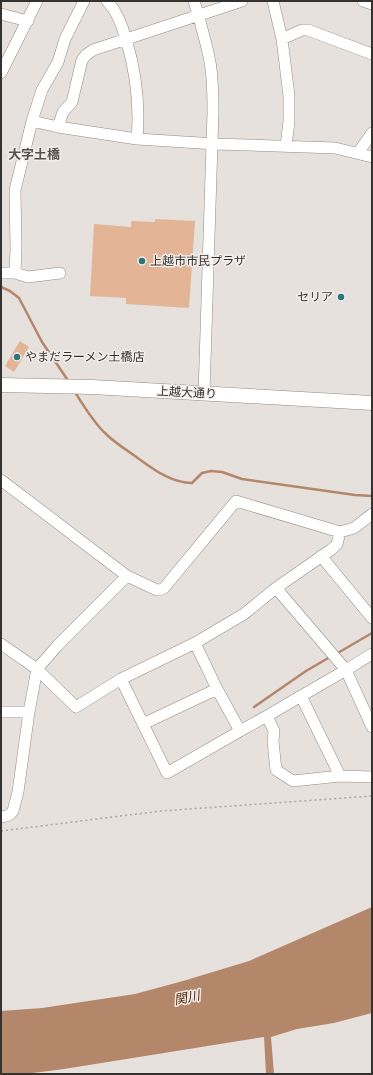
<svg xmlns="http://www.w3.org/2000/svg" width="373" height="1075" font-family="'Source Sans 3','Noto Sans JP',sans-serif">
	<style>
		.water { fill: #b5876a }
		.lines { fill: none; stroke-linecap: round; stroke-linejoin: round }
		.stream { stroke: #b5876a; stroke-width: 2.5 }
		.building { fill: #e4b496 }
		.minor-casing { stroke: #908b88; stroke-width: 12 }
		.major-casing { stroke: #908b88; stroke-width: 15 }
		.path { stroke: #aaa6a3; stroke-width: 1.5; stroke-dasharray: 2 3; stroke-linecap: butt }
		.minor { stroke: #fff; stroke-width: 11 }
		.major { stroke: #fff; stroke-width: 14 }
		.poi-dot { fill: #2d767d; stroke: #f3eeeb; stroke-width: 1.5 }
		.labels { text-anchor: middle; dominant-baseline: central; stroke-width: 3; stroke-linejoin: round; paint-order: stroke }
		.poi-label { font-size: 12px; fill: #343231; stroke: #f3eeeb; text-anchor: start }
		.street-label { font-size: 12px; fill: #343231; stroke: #f3eeeb }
		.neighbourhood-label { font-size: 13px; font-weight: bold; fill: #56514f; stroke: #f3eeeb }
		.water-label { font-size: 13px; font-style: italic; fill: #522501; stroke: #f3eeeb }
	</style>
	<rect width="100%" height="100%" fill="#e6e1dd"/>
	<!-- water -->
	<path class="water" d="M372 907V1013L334 1023 297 1029 271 1037 274 1074H266L264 1037 64 1069 25 1074H1V1011L42 1008 135 994 183 981 249 961Z"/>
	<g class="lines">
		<!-- stream -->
		<path class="stream" d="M1 287 10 291 19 298 42 342 69 382
			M75 392C83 405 94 423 106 434 114 442 125 449 135 456 152 468 170 483 192 483L202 473 211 471 222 472 242 479 355 495 372 496
			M336 654 372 633
			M254 707 306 671 330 657"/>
	</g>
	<!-- building -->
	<path class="building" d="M155 219 195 221 189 308 126 304V298L90 296 94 224 131 227V221L155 222Z
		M20 341 29 347 14 372 5 366Z"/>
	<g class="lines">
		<defs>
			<path id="minor" d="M107 1C117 11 122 25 126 39 136 72 140 105 137 139
				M194 1C200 21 206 41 210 62 213 79 213 95 213 112L204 394
				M273 1 282 39 289 96V121L286 146
				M363 1 372 4
				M1 14 28 21
				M282 39 302 30H308L372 54
				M1 73 37 1
				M32 121 42 90 58 62 65 39 84 1
				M58 127 63 112 72 102 82 60 86 55 93 50 242 1
				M358 153 372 133
				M1 273H15L16 249 15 190 32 121 58 127 137 139 216 144 335 148 372 157
				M15 273 28 277 60 273
				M1 480 127 576 157 590H160L164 588 236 501 340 532 354 528 372 514
				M321 556 372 618
				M276 588 346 670 301 696 340 776 372 777
				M1 644 37 669 76 707 121 679
				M372 654 346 670 372 727
				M217 689 240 731 167 773 143 724 217 689 195 643 244 614 276 588 332 549 337 544 340 532
				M1 712H29
				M267 716 274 731 273 741 276 770 293 781 340 776
				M143 724 121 679 195 643
				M240 731 267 716 301 696
				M1 817C6 816 10 816 13 811L18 792 29 712 37 669 58 645 127 576"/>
			<path id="major" d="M1 385 92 387 372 403"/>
		</defs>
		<!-- minor casing -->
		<use href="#minor" class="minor-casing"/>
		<!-- major casing -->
		<use href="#major" class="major-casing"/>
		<!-- path -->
		<path class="path" d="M1 831 161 811 372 796"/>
		<!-- minor -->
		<use href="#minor" class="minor"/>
		<!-- major -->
		<use href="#major" class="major"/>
	</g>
	<!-- markers -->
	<g class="poi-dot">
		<circle cx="142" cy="261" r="4"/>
		<circle cx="341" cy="297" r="4"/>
		<circle cx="17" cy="357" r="4"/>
	</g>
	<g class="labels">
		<!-- poi labels -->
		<g class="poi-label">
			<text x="150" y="261">上越市市民プラザ</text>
			<text x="333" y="297" text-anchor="end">セリア</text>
			<text x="25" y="357">やまだラーメン土橋店</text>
		</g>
		<!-- street labels -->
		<g class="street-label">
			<text transform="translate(187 393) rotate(3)">上越大通り</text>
		</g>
		<!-- neighbourhood labels -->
		<g class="neighbourhood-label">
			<text x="34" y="155">大字土橋</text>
		</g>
		<!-- water labels -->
		<g class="water-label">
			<text transform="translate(187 998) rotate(-11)">関川</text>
		</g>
	</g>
	<!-- border -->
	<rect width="373" height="1075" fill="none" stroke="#343231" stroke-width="4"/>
</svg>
